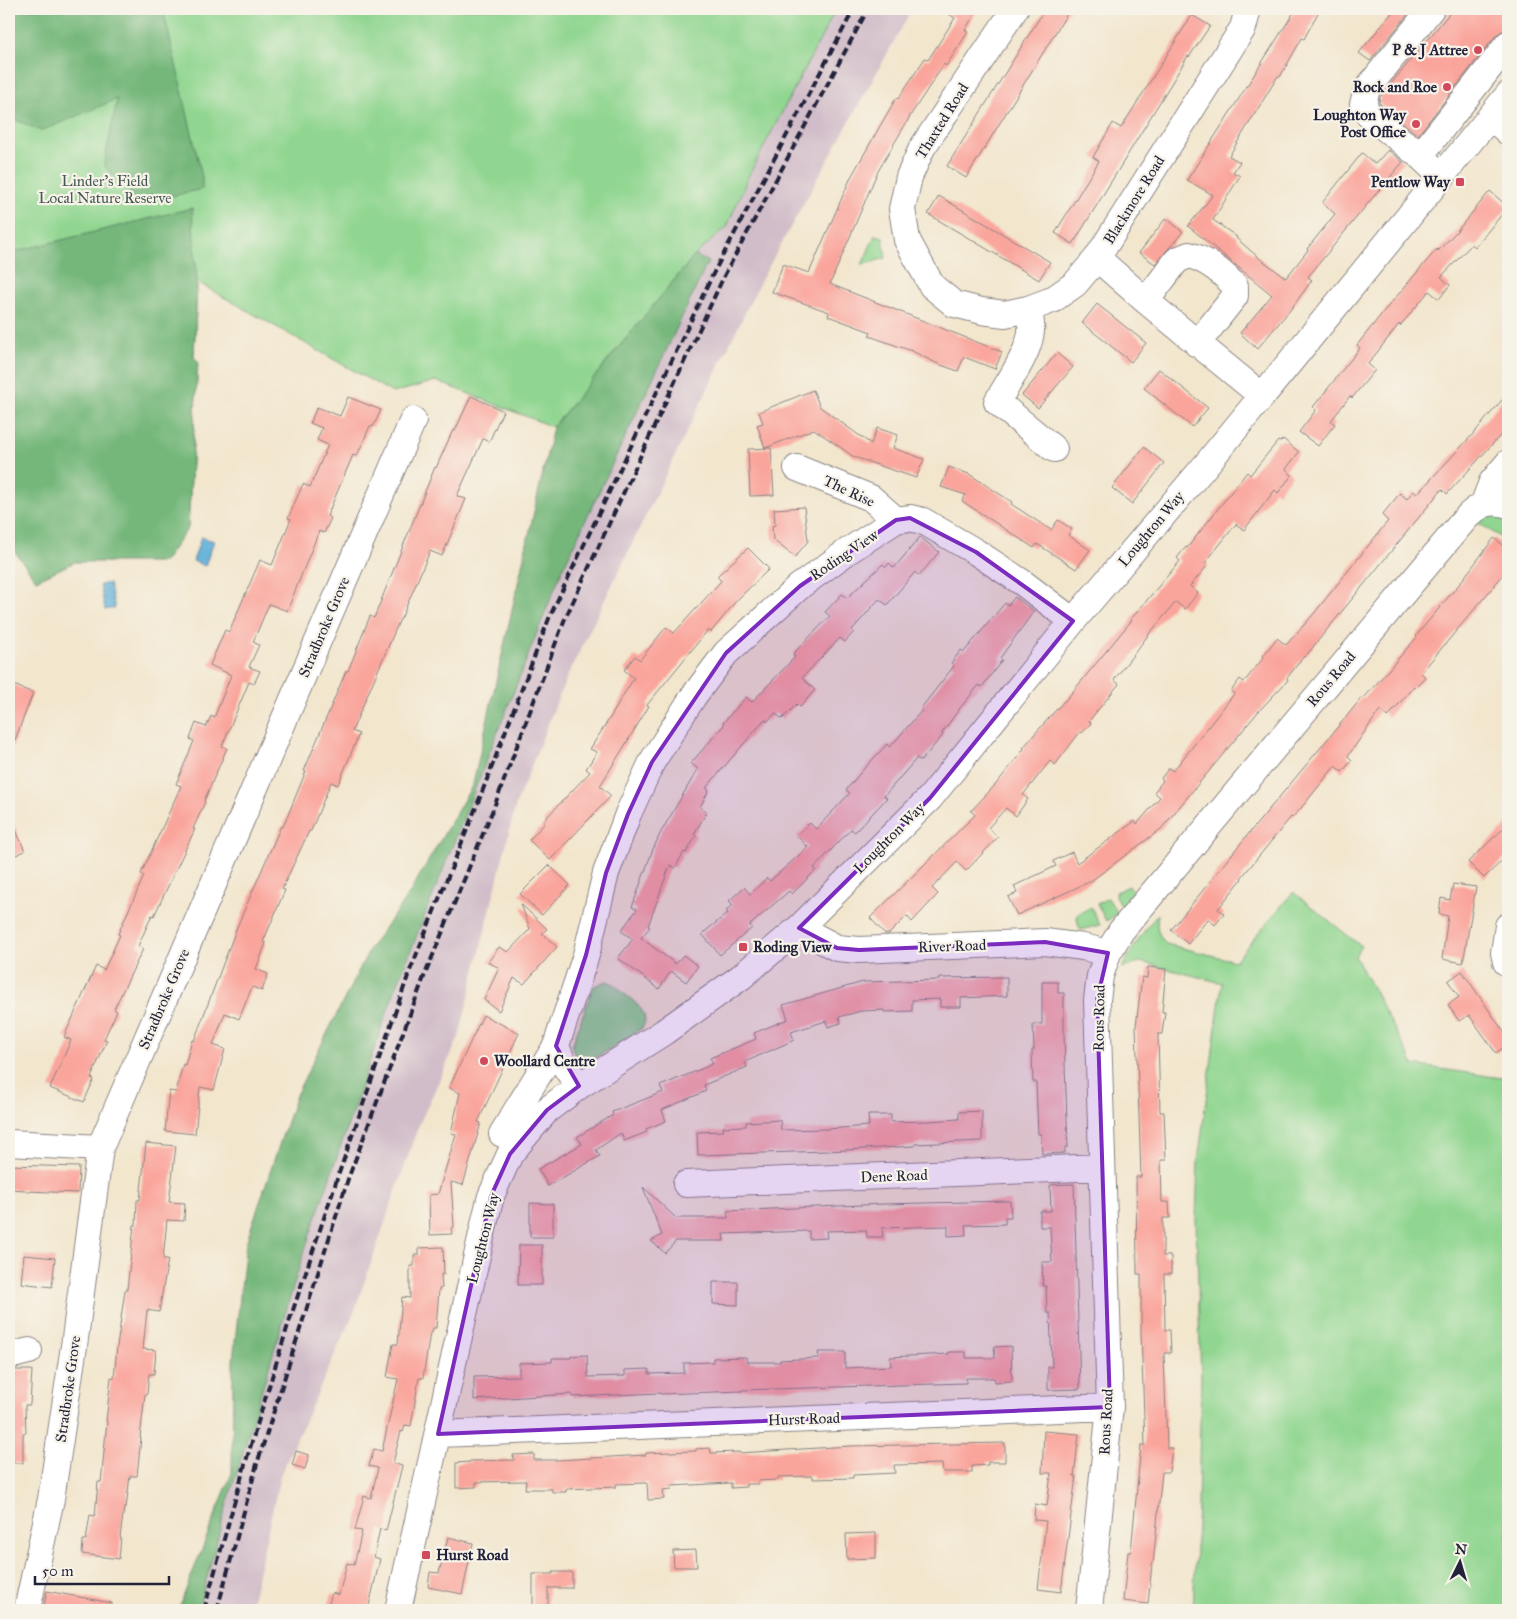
<svg xmlns="http://www.w3.org/2000/svg" width="1517" height="1619" font-family="'IM FELL Great Primer',serif">
	<style>
		.industrial { fill: #d1bdc9 }
		.green { fill: #90d690; stroke: #597c66 }
		.forest { fill: #74b77a; stroke: #4b6c5a }
		.water { fill: #5dafd8; stroke: #40688a }
		.building { fill: #faa59c }
		.lines { fill: none; stroke-linecap: round; stroke-linejoin: round }
		.minor-casing { stroke: #8a8484; stroke-width: 28 }
		.minor { stroke: #fff; stroke-width: 26 }
		.rail { stroke: #22223b; stroke-width: 4; stroke-dasharray: 8 4; stroke-linecap: butt }
		.marked { fill: #7b2cbf; fill-opacity: 0.2; stroke: #7b2cbf; stroke-width: 4; stroke-linejoin: round }
		.poi-dot { fill: #d1495b; stroke: #f7f3e8; stroke-width: 2 }
		.labels { text-anchor: middle; dominant-baseline: central; stroke-width: 4.5; stroke-linejoin: round; paint-order: stroke }
		.poi-label { font-size: 15px; font-weight: bold; fill: #22223b; stroke: #f7f3e8; text-anchor: end }
		.street-label { font-size: 15px; fill: #22223b; stroke: #f7f3e8 }
		.park-label { font-size: 15px; fill: #435854; stroke: #f7f3e8 }
	</style>
	<rect width="100%" height="100%" fill="#f7f3e8"/>
	<filter id="ink" filterUnits="userSpaceOnUse"><feTurbulence type="fractalNoise" baseFrequency=".02" numOctaves="2"/><feDisplacementMap in="SourceGraphic" scale="10" xChannelSelector="R" yChannelSelector="G"/><feConvolveMatrix kernelMatrix="1 2 1 2 8 2 1 2 1" color-interpolation-filters="sRGB"/></filter>
	<filter id="wash" filterUnits="userSpaceOnUse"><feTurbulence type="fractalNoise" baseFrequency=".0096" numOctaves="4" result="noise"/><feDisplacementMap in="SourceGraphic" scale="20" xChannelSelector="R" yChannelSelector="G"/><feGaussianBlur stdDeviation="1.12" result="paint"/><feColorMatrix in="noise" values="0 0 0 0 0 0 0 0 0 0 0 0 0 0 0 0 0 1.4 0 .05"/><feComposite in="paint" operator="in"/></filter>
	<g filter="url(#wash)">
		<rect width="100%" height="100%" fill="#f2e6cd"/>
		<!-- industrial -->
		<path class="industrial" d="M836 9H912L760 282 566 679 516 804 459 1037 418 1127 354 1312 280 1476 250 1610H178L232 1473 233 1360 246 1243 296 1095 370 948 409 894 473 784 553 427 695 255 727 227 748 177Z"/>
		<!-- green -->
		<path class="green" d="M9 9H836L748 177 727 227 695 255 553 427 436 381 393 393 197 282 194 357 198 361 188 528 9 489Z
			M875 235 883 237 886 258 862 265Z
			M1486 515 1508 516V542L1477 522Z
			M1129 886 1137 898 1126 907H1122L1115 896 1116 892Z
			M1293 892 1361 946 1355 956 1414 1065 1508 1079V1610H1193L1198 1505 1201 1380 1196 1219 1198 1161 1222 983 1140 962 1130 965 1122 968C1132 948 1143 931 1158 914 1156 928 1157 933 1166 944L1235 961Z
			M1108 898 1118 914 1106 921 1097 904Z
			M1091 907 1100 925 1080 930 1077 919 1078 914Z
			M606 981C614 983 620 989 626 995 636 1003 651 1015 642 1028 633 1034 598 1058 591 1059 579 1061 573 1056 572 1045L593 987Z"/>
		<!-- forest -->
		<path class="forest" d="M9 9H163L202 177V189L139 204 104 165 117 99 41 131 12 118 9 81Z
			M192 208 197 282 194 357 198 361 188 528 164 562H75L36 580 9 544V253Z
			M695 255 708 262 562 570 390 1003 303 1255 226 1508 198 1610H178L232 1473 233 1360 246 1243 296 1095 370 948 409 894 473 784 553 427Z"/>
		<!-- water -->
		<path class="water" d="M201 537 214 541 205 566 193 561Z
			M109 583 115 608 105 610 100 585Z"/>
		<g id="blocks">
			<!-- building -->
			<path class="building" d="M941 9H978L965 30 968 32 946 66 944 64 912 113 877 173 830 284 1002 352 995 369 964 357 958 371 938 364 912 351 869 336 871 332 828 316 829 312 772 292 783 264 809 273 851 177 896 98 898 99 925 58 928 60 955 18Z
				M1045 9H1070L966 178 947 166Z
				M1296 9H1320L1304 39 1302 38 1280 77 1278 76 1229 156 1240 162 1233 172 1240 176 1213 220 1237 237 1236 238 1258 257 1286 278 1308 250 1307 249 1335 214 1322 203 1362 153 1375 164 1388 150 1403 162 1374 196 1308 277 1312 280 1291 309 1257 349 1240 333 1272 295 1188 226 1213 195 1187 180Z
				M1395 9H1412L1370 61 1359 53Z
				M1453 9H1508V25L1504 30 1496 35 1418 135 1381 105 1379 102 1380 97Z
				M1192 15 1210 26 1189 57 1188 56 1073 244 1055 233 1099 161 1093 157 1113 123 1121 128Z
				M1490 191 1508 207 1475 247 1472 244 1441 277 1450 285 1439 299 1429 291 1400 326 1399 324 1368 364 1375 370 1352 398 1350 396 1331 421 1335 424 1318 446 1299 432 1316 410 1313 407 1360 348 1357 345 1384 311 1437 249 1438 251 1457 231Z
				M939 196 1050 262 1039 280 928 214Z
				M1166 218 1183 232 1155 264 1139 253Z
				M1097 304 1146 343 1131 362 1082 323Z
				M1057 353 1073 367 1038 408 1022 395Z
				M1159 369 1208 408 1192 427 1144 388Z
				M813 390 820 407 871 444 877 428 898 435 893 448 924 459 916 478 854 457 814 429 765 448 757 425 763 423 759 412Z
				M1508 393V427L1447 494 1442 489 1330 626 1305 657 1304 656 1287 678 1288 680 1258 712 1161 829 1091 881 1017 915 1008 897 1017 893 1014 886 1056 866 1053 861 1072 852 1077 863 1135 821 1137 824 1160 797 1154 792 1163 781 1161 778 1169 768 1173 771 1190 750 1234 694 1231 691 1240 679 1244 682 1264 657 1263 656 1277 638 1286 645 1312 616 1388 521 1382 515 1400 493 1407 499 1413 491 1417 494 1474 433Z
				M471 396 503 411 489 442 483 439 457 496 466 499 442 556 430 551 401 619H400L352 731 359 734 338 785 331 782 311 831H309L282 889 285 890 263 942 266 943 256 969 268 974 262 991 252 987 239 1019 225 1013 213 1045 225 1049 214 1090 200 1087 195 1134 165 1131 169 1091 176 1092 183 1064 185 1065 192 1040 194 1041 237 927 281 826 283 827 306 771H304L346 671H348L370 616 374 618 435 467 436 468 453 430 455 431Z
				M348 397 381 410 373 427 370 426 357 456 353 455 327 516 331 518 324 533 319 531 287 611 269 604 253 642 259 645 249 667 260 671 254 684 249 682 222 746 227 748 204 801 205 802 193 829H195L154 916 152 915 138 946 143 949 114 1009 117 1011 104 1039 107 1040 91 1078 94 1079 84 1102 50 1088 71 1040 64 1037 96 966 104 970 120 935 118 934 144 876 141 874 181 786 176 784 194 741 190 739 196 723 206 727 211 716 214 718 231 675 210 665 225 630 229 632 260 560 272 565 291 519 288 518 303 484 310 487 328 445 317 440 322 428 310 423 317 407 340 416Z
				M1283 439 1299 452 1286 469 1292 475 1278 493 1275 490 1244 530 1236 524 1221 543 1205 563 1208 565 1190 586 1198 593 1185 609 1176 602 1149 634 1114 680 1119 684 1089 721 1091 723 1082 733 1080 732 1055 765 1050 761 1023 795 1028 799 1016 816 1006 808 988 828 998 837 966 871 957 862 932 888 938 894 912 922 907 916 889 934H885L870 918 975 815 971 811 997 783 1024 749 1023 748 1033 736 1064 701H1065L1132 620 1131 619 1180 561 1177 558 1186 547 1187 548 1247 472 1250 475 1278 441 1280 442Z
				M1144 447 1164 463 1132 504 1112 488Z
				M771 448 774 495 750 496 748 449Z
				M949 467 969 474 1012 502 1011 504 1051 530 1058 520 1072 529 1068 535 1090 550 1076 569 1037 544 1034 548 962 501 966 495 941 487Z
				M804 507 808 541 795 557 773 540 772 526 775 525 774 509Z
				M920 537 939 552 919 576 915 572 887 605 879 599 852 630 854 632 845 642 840 638 802 678 815 690 800 707 797 704 782 719 775 713 767 722 765 719 706 788 709 790 700 807 707 812 694 834 696 836 686 853 684 852 675 868 670 865 648 926 650 927 641 938 676 964 683 955 698 966 686 982 671 971 659 989 618 958 633 939 621 931 637 909 632 907 653 849 661 832 698 769 691 763 724 725 723 723 746 697 752 702 795 657 793 654 830 616 825 612 842 594 847 598 883 564 886 567 889 563 894 568Z
				M1494 538 1508 549V569L1421 673 1425 677 1415 687 1414 686 1388 717 1380 710 1348 756 1352 760 1342 772 1335 766 1302 807 1292 818 1291 817 1241 878 1242 879 1218 909 1224 914 1215 925 1208 919 1188 944 1171 930 1240 844 1347 716 1362 697 1364 698 1417 637 1416 636 1460 583Z
				M748 548 769 569 737 600 711 632 708 630 647 705 649 706 600 786 611 796 550 860 529 840 545 823 543 821 590 772 586 769 597 752 590 749 618 705H617L634 678 624 670 635 656 640 660 666 627 674 633 721 581 717 576Z
				M1015 597 1034 611 1000 658 1002 660 982 687 979 685 960 708 942 733 943 735 921 761 917 758 884 796 887 798 855 832 851 829 814 868 816 870 792 894 789 891 750 925 752 928 720 955 702 934 728 913 726 911 733 905 729 901 744 887 750 894 767 878 770 881 808 847 797 836 810 823 816 829 850 793 846 790 862 771 887 744 890 747 923 709 921 708 954 666 951 663 961 650 964 652 1005 603 1008 605Z
				M9 683 33 693 10 753H9Z
				M9 814 25 851 9 858Z
				M1508 824V855L1484 878 1468 862Z
				M549 865 570 885 542 915 520 894Z
				M1453 884 1476 887 1463 963 1442 959 1448 916 1439 914 1441 898 1450 900Z
				M521 904 547 929 542 933 557 947 524 984 514 978 499 1011 484 1000 499 968 488 962 499 947 508 952 530 929Z
				M1148 967 1166 969 1162 1012H1165L1162 1034H1158L1160 1112H1164L1166 1160H1161L1162 1202H1169L1170 1218H1163V1256H1171V1274H1164L1165 1330H1170L1171 1353H1164L1167 1448H1172L1169 1472H1162L1153 1564H1152L1148 1604 1123 1601 1128 1552H1131L1141 1445H1145L1141 1331V1274H1137L1136 1177H1141L1136 1026 1142 977 1147 978Z
				M1462 971 1508 1038V1044L1496 1053 1469 1015 1459 1021 1448 1005 1459 997 1448 981Z
				M1007 977V996L961 998V1007H940V999L912 1000V1011L884 1012V1010L861 1011 839 1017 841 1023 828 1027 826 1021 791 1032 794 1040 745 1062 747 1067 704 1085 706 1091 662 1110 666 1121 646 1129 647 1132 624 1141 621 1133 596 1150 600 1156 548 1186 538 1169 582 1144 577 1137 613 1115 612 1112 663 1092 660 1086 706 1067 713 1063 710 1058 749 1042 756 1039 754 1033 788 1019 783 1005 863 982 939 980V978Z
				M1042 982H1058V993H1064V1037L1068 1147H1065V1153L1042 1154 1041 1134H1038L1036 1082H1033L1032 1050H1034L1033 1024H1042Z
				M483 1015 519 1033 478 1122 481 1123 463 1185 451 1182 454 1227 451 1228 452 1234 430 1235 429 1195 438 1194 456 1134 451 1133 460 1093 449 1088Z
				M982 1111V1141L915 1144V1146L828 1151 698 1155 697 1132 724 1131 723 1127 746 1126V1122L780 1120 781 1130 827 1129 869 1126 868 1115H891V1122L929 1121 959 1119V1112Z
				M146 1143 176 1146 169 1202 185 1203 184 1221 167 1220 163 1259H168L159 1312 147 1310 143 1349 156 1350 154 1374H149L147 1394H145L140 1438H141L137 1476H130L126 1508H124L120 1537H121L119 1559 82 1554 83 1540H86L90 1515 95 1516 98 1482H101L107 1421H106L111 1377 114 1378 117 1347 125 1290H127L134 1225H136L137 1200H140Z
				M9 1165 79 1167 78 1193 25 1191V1190L9 1189Z
				M1074 1184 1080 1389 1048 1390V1367H1052L1050 1313H1047L1046 1286H1043L1042 1262H1052L1050 1227H1040V1211H1051L1050 1185Z
				M643 1187 676 1218H728L727 1211 884 1204 1010 1201 1011 1217H1005V1224L965 1225 966 1235 948 1236V1226L882 1228 883 1237H867L866 1230 826 1231 827 1238 809 1239V1231L723 1234 724 1241H676L665 1253 651 1241 662 1235Z
				M530 1203 553 1204V1237H530Z
				M519 1245H542V1285H518Z
				M443 1247 444 1274H441L442 1288 439 1289 436 1328H433L432 1333H430L423 1378H419L411 1426 405 1425 403 1432 401 1431 393 1463 402 1466 386 1531 380 1529 374 1557 380 1559 368 1610H330V1608L328 1607 332 1593 339 1595 347 1563 354 1565 362 1531 355 1530 364 1496 371 1498 378 1468 369 1466 374 1449 382 1451 398 1379 387 1377 393 1344H398L402 1297 410 1298V1266H414V1255H419V1248Z
				M24 1255 55 1258 52 1287 21 1283Z
				M713 1282H738V1305L713 1304Z
				M1011 1346 1012 1381 995 1382 994 1378H966V1383L742 1390V1391L660 1394V1393L572 1397V1394L474 1400V1377L519 1376V1363L552 1362V1358H571V1356L587 1355 588 1377 625 1376V1370L649 1369V1374L684 1373V1363L713 1362V1358L746 1357 747 1362H780V1360L819 1358 818 1352H845V1368L891 1366 890 1357 949 1354 948 1352H966V1358H995L994 1347Z
				M16 1370H32L30 1405H25L26 1433H23V1463H9V1371Z
				M1044 1431 1079 1434 1074 1476H1076L1061 1592 1038 1589 1046 1521 1034 1520 1035 1504 1047 1506 1051 1473H1042Z
				M1005 1443V1462H988V1465L972 1466V1472H943L942 1464 894 1465 895 1473 853 1475V1478L813 1479V1476L778 1477V1480L758 1481V1484H746V1487L731 1488V1483L671 1486 672 1489 663 1490 664 1499 648 1500 647 1483 616 1484V1487L566 1489V1492H552V1489H525L526 1481 476 1482V1487L456 1488V1463L470 1462V1461L514 1460 513 1455 534 1454V1460H557L646 1455V1453L696 1451V1449L710 1448 711 1453 739 1452V1453L850 1446Z
				M296 1451 309 1455 305 1469 292 1465Z
				M876 1533V1558L847 1559 846 1534Z
				M448 1537 473 1543 462 1594 428 1587 430 1572 439 1573Z
				M696 1550 697 1567H674L673 1551Z
				M553 1572H572V1588H548V1610H533V1574H553Z
				M47 1591 112 1603V1610H43Z"/>
		</g>
	</g>
	<g filter="url(#ink)">
		<use href="#blocks" fill-opacity="0" stroke="#8a8484" stroke-width="1"/>
		<g class="lines">
			<defs>
				<path id="minor" d="M1015 9 922 148 909 177 902 209 907 240 932 286 954 304 982 311 1005 314 1028 309 1052 300 1075 284 1097 258
					M1248 9 1243 28 1097 258 1146 301 1262 396
					M1431 9 1367 89 1363 104 1369 115 1420 156 1442 177
					M1491 117 1508 132
					M1420 156 1508 44
					M1146 301 1177 260 1189 255C1208 260 1222 272 1235 286V296L1197 344
					M1028 309C1029 314 1031 319 1031 324 1034 347 1008 382 997 402L1054 449
					M797 468 871 498 896 520
					M1484 503 1492 482 1508 463
					M1508 926 1504 953 1506 962 1508 963
					M799 928 837 948 859 950 1045 942 1083 947 1108 953
					M579 1086 564 1065 556 1046 586 955 606 873 628 814 652 762 693 697 726 653 800 586 848 551 896 520 910 518 923 521 976 552 1023 583 1073 621
					M502 1134 556 1046
					M9 1143 100 1148
					M686 1184 1102 1167
					M9 1356 29 1351
					M438 1434 1110 1407
					M27 1610 51 1499 74 1346 100 1148 413 420
					M398 1610 485 1220 491 1196 510 1154 547 1110 579 1086 664 1032 741 977 799 928 930 798 1073 621 1205 466 1508 95
					M1089 1610 1110 1407 1097 1000 1100 976 1108 953 1121 931 1465 519C1477 506 1490 498 1508 505"/>
			</defs>
			<!-- minor casing -->
			<use href="#minor" class="minor-casing"/>
			<!-- minor -->
			<use href="#minor" class="minor"/>
			<!-- rail -->
			<path class="rail" d="M204 1610 246 1461 288 1325 338 1176 409 973 479 800 550 616 714 272 854 9
				M217 1610 257 1464 348 1179 424 977 494 807 564 621 724 276 868 9"/>
		</g>
	</g>
	<!-- marked area -->
	<path class="marked" d="M910 518 976 552 1073 621 930 798 799 928 837 948 859 950 1045 942 1108 953 1097 1000 1110 1407 438 1434 491 1196 510 1154 547 1110 579 1086 556 1046 586 955 606 873 628 814 652 762 726 653 800 586 896 520Z"/>
	<!-- markers -->
	<g class="poi-dot">
		<circle cx="1478" cy="50" r="5"/>
		<circle cx="1447" cy="87" r="5"/>
		<circle cx="1416" cy="124" r="5"/>
		<rect x="1455" y="177" width="10" height="10" rx="2.5"/>
		<rect x="738" y="942" width="10" height="10" rx="2.5"/>
		<circle cx="484" cy="1061" r="5"/>
		<rect x="421" y="1550" width="10" height="10" rx="2.5"/>
	</g>
	<g class="labels">
		<!-- poi labels -->
		<g class="poi-label">
			<text x="1468" y="50">P &amp; J Attree</text>
			<text x="1437" y="87">Rock and Roe</text>
			<text x="1406" y="115">Loughton Way<tspan x="1406" dy="17">Post Office</tspan></text>
			<text x="1450" y="182">Pentlow Way</text>
			<text x="753" y="947" text-anchor="start">Roding View</text>
			<text x="494" y="1061" text-anchor="start">Woollard Centre</text>
			<text x="436" y="1555" text-anchor="start">Hurst Road</text>
		</g>
		<!-- street labels -->
		<g class="street-label">
			<text transform="translate(942 121) rotate(-58)">Thaxted Road</text>
			<text transform="translate(1134 200) rotate(-58)">Blackmore Road</text>
			<text transform="translate(849 491) rotate(25)">The Rise</text>
			<text transform="translate(1151 529) rotate(-50)">Loughton Way</text>
			<text transform="translate(844 555) rotate(-34)">Roding View</text>
			<text transform="translate(324 627) rotate(-67)">Stradbroke Grove</text>
			<text transform="translate(1331 679) rotate(-50)">Rous Road</text>
			<text transform="translate(889 838) rotate(-45)">Loughton Way</text>
			<text transform="translate(952 946) rotate(-2)">River Road</text>
			<text transform="translate(164 999) rotate(-67)">Stradbroke Grove</text>
			<text transform="translate(1099 1018) rotate(-89)">Rous Road</text>
			<text transform="translate(894 1176) rotate(-2)">Dene Road</text>
			<text transform="translate(483 1238) rotate(-76)">Loughton Way</text>
			<text transform="translate(68 1389) rotate(-82)">Stradbroke Grove</text>
			<text transform="translate(804 1419) rotate(-2)">Hurst Road</text>
			<text transform="translate(1106 1422) rotate(-87)">Rous Road</text>
		</g>
		<!-- park labels -->
		<g class="park-label">
			<text x="105" y="181">Linder's Field<tspan x="105" dy="17">Local Nature Reserve</tspan></text>
		</g>
	</g>
	<!-- margin -->
	<rect width="1517" height="1619" fill="none" stroke="#f7f3e8" stroke-width="30"/>
	<!-- north arrow -->
	<g transform="translate(1460 1562) rotate(5)" stroke="#f7f3e8" stroke-width="4" paint-order="stroke">
	<path d="M0-4L9 19L0 12L-9 19Z" fill="#22223b"/>
	<text y="-8" font-size="14" font-weight="bold" text-anchor="middle" fill="#22223b">N</text>
	</g>
	<!-- scale -->
	<path d="M35 1576v8h134v-8" fill="none" stroke="#22223b" stroke-width="2.5"/>
	<text x="42" y="1576" font-size="15" fill="#22223b" stroke="#f7f3e8" stroke-width="4" paint-order="stroke">50 m</text>
</svg>
